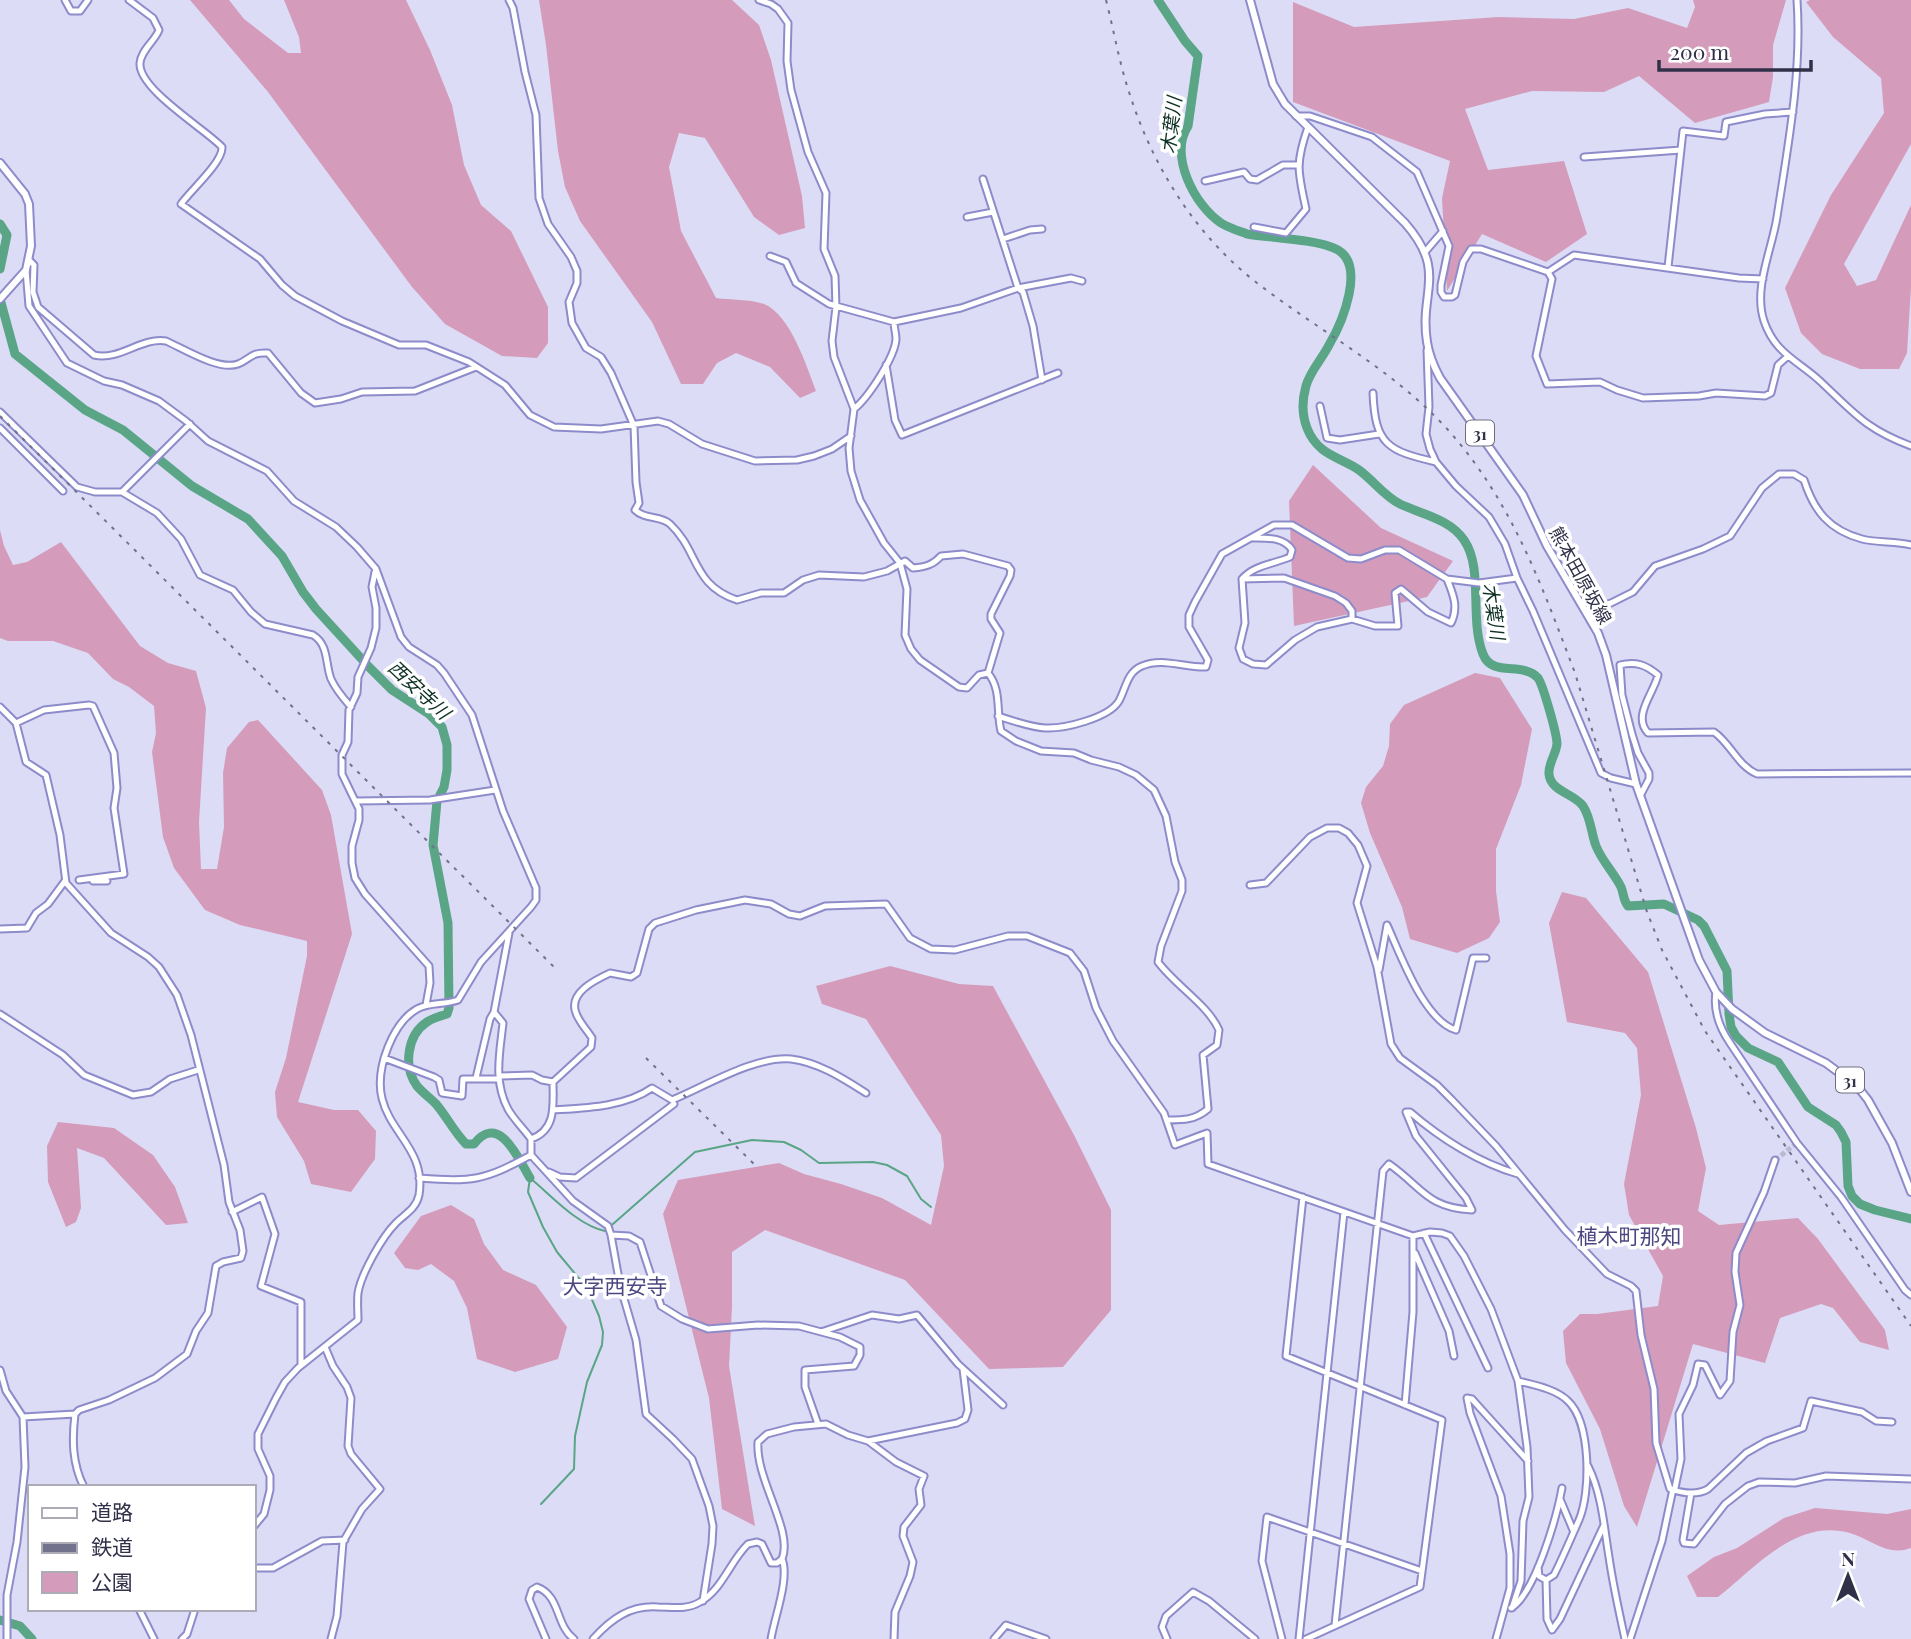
<svg xmlns="http://www.w3.org/2000/svg" width="1911" height="1639" font-family="'Playfair Display','Noto Sans JP',serif">
	<style>
		.green { fill: #d49cba }
		.lines { fill: none; stroke-linecap: round; stroke-linejoin: round }
		.stream { stroke: #59a586; stroke-width: 2 }
		.river { stroke: #59a586; stroke-width: 9 }
		.minor-tunnel { stroke: #babad4; stroke-width: 5; stroke-dasharray: 5 2.5; stroke-linecap: butt }
		.minor-casing { stroke: #8d8bc9; stroke-width: 9 }
		.major-casing { stroke: #8d8bc9; stroke-width: 10 }
		.minor { stroke: #fff; stroke-width: 5 }
		.major { stroke: #fff; stroke-width: 6 }
		.rail { stroke: #72728c; stroke-width: 2; stroke-dasharray: 3.5 7; stroke-linecap: butt }
		.labels { text-anchor: middle; dominant-baseline: central; stroke-width: 7; stroke-linejoin: round; paint-order: stroke }
		.shield { fill: #fff; stroke: #6e6e80; stroke-width: 2 }
		.shield-label { font-size: 16px; font-weight: bold; fill: #303049 }
		.street-label { font-size: 18px; fill: #303049; stroke: #fff }
		.water-label { font-size: 19px; font-style: italic; fill: #0e3124; stroke: #fff }
		.quarter-label { font-size: 21px; fill: #4b4780; stroke: #fff }
	</style>
	<rect width="100%" height="100%" fill="#dcdcf7"/>
	<!-- green -->
	<path class="green" d="M190 0H229L244 19 288 53H301L299 37 284 0H406L430 50 452 105 464 165 481 205 511 231 548 307V343L537 358 502 356 445 324 412 287 268 92Z
		M539 0H732L759 25 771 60 802 196 805 228 779 235 754 217 705 138 679 133 669 167 681 231 716 298C730 300 750 299 764 304 790 314 807 367 816 391L800 398 770 367 736 353 717 363 703 384H681L652 322 580 221 565 187 558 151 546 45Z
		M1693 0H1786L1773 45V77L1769 102 1695 123 1639 76 1604 92 1532 91 1465 109 1488 170 1564 161 1587 234 1546 262 1482 234 1447 291 1442 198 1450 161 1293 102V2L1354 27 1498 17 1574 19 1628 8 1687 28 1695 7Z
		M1810 0H1911V144L1844 264 1857 286 1876 280 1911 205V287L1907 353 1899 369H1860L1822 354 1801 333 1785 288 1831 195 1884 113 1881 78 1833 37 1806 2Z
		M1313 465 1381 528 1453 561 1427 597 1294 626 1289 501Z
		M0 530 4 546 13 565 27 562 61 542 140 646 168 663 196 671 206 708 199 822 201 869H217L224 827 223 773 227 748 249 722 258 720 322 790 331 815 352 934 298 1102 334 1110H358L376 1131 375 1159 351 1192 311 1184 304 1161 277 1117 275 1092 286 1058 307 956V941L240 925 205 910 174 868 163 837 152 752 156 733 154 706 129 687 113 679 88 653 53 641H8L0 638Z
		M1475 673 1500 678 1532 729 1521 785 1496 849V891L1500 922 1489 938 1457 953 1410 939 1402 907 1370 833 1361 803 1366 787 1383 766 1389 746 1390 724 1404 705Z
		M1562 892 1586 898 1648 972 1696 1128 1706 1168 1698 1211 1719 1225 1798 1218 1818 1239 1885 1330 1889 1350 1860 1342 1833 1308 1821 1304 1780 1318 1765 1363 1693 1344 1637 1527 1624 1506 1600 1429 1566 1363 1563 1331 1580 1314H1597L1658 1306 1663 1276 1629 1215 1624 1184 1641 1095 1637 1048 1625 1033 1567 1022 1549 923Z
		M890 966 959 984 993 986 1074 1135 1111 1210V1310L1063 1367 989 1369 905 1280 765 1230 732 1252V1307L729 1366 755 1526 722 1509 709 1398 663 1214 678 1180 779 1163 804 1174 841 1184 882 1198 931 1225 944 1166 941 1135 866 1019 822 1004 816 986Z
		M58 1122 114 1128 153 1155 175 1187 188 1223 166 1225 104 1158 77 1148 81 1208 76 1222 66 1227 48 1182 47 1146Z
		M451 1205 474 1219 484 1244 503 1270 536 1285 567 1327 558 1359 515 1372 477 1359 467 1308 454 1281 431 1264 418 1270 405 1268 394 1253 421 1216Z
		M1815 1508 1887 1514 1911 1509V1548C1887 1557 1871 1539 1850 1533 1796 1518 1755 1568 1718 1597H1697L1687 1576 1714 1557 1737 1548 1784 1518Z"/>
	<g class="lines">
		<!-- stream -->
		<path class="stream" d="M541 1504 574 1469 575 1436 587 1382 602 1345 603 1332 599 1316 587 1288 557 1252 543 1227 528 1192 530 1178C551 1195 577 1225 605 1231L695 1152 752 1140 784 1142 801 1150 819 1163 873 1162 887 1165 907 1176 921 1199 931 1207"/>
		<!-- river -->
		<path class="river" d="M1158 0 1185 41 1198 56 1188 126C1169 155 1194 205 1221 223 1229 228 1239 231 1247 234 1271 238 1316 239 1336 249 1367 264 1342 323 1329 345 1322 359 1310 371 1306 386 1302 400 1302 415 1307 428 1310 436 1316 444 1322 449 1333 458 1348 462 1359 470 1374 481 1384 496 1400 504 1421 514 1450 519 1464 540 1484 569 1469 619 1483 654 1492 678 1523 661 1538 678 1543 685 1557 734 1557 744 1556 754 1548 764 1549 774 1550 791 1575 794 1583 806 1591 818 1591 833 1596 846 1602 861 1614 873 1621 887 1624 894 1623 900 1628 906L1664 904 1698 920 1704 926 1727 971 1729 1014 1731 1027 1736 1036 1748 1048 1778 1062 1808 1107 1836 1125 1841 1132 1846 1142 1848 1186 1852 1196 1860 1204 1875 1210 1911 1219
			M0 224 7 235 0 269
			M0 299 15 354 85 410 123 430 192 486 248 519 282 556 303 592 316 609 369 667 392 690 429 714 442 727 447 745V770L444 787 437 801 433 845 448 923 449 1008 447 1014C440 1016 433 1018 427 1022 407 1035 403 1067 417 1086 423 1093 430 1098 436 1104 447 1117 454 1132 466 1144H474C499 1112 518 1158 530 1178
			M0 1620 20 1626 32 1639"/>
		<!-- minor-tunnel -->
		<path class="minor-tunnel" d="M1775 1160 1797 1143"/>
		<defs>
			<path id="minor" d="M65 0 71 11H80L88 0
				M129 0 153 18 159 30C155 41 141 50 140 63 138 89 205 129 222 147 223 162 191 190 181 204L260 259 282 285 295 296 342 321 399 345H426L469 362 505 385 530 415 554 427 601 429 658 421 669 424 702 444 755 461 797 460 814 456 832 449 851 436
				M509 0 513 8 525 72 536 115 539 198 548 224 571 257 577 271V283L569 302 572 323 586 348 601 357 611 373 634 426 636 482 639 503 635 510C645 520 660 515 670 524 699 551 692 585 737 600L761 593H784L803 580 819 575 864 577 887 571 905 561 913 568C925 567 933 565 941 556L963 554 1008 566 1011 570 1010 576 991 614V619L1000 633 988 673
				M759 0 771 4 778 9 788 23 787 61 791 90 808 152 826 193 824 249 835 276 836 307 832 341 834 357 854 409 849 448 851 471 860 500 884 543 900 563 907 589 905 635 911 649 920 660 959 687 967 688 979 675 988 673
				M1797 0C1802 73 1788 145 1777 217 1772 250 1753 288 1764 321 1775 354 1799 361 1821 382 1855 414 1866 429 1911 446
				M1296 116H1310L1372 137 1417 172 1449 246 1441 285V292L1444 297H1452L1455 295 1463 262 1471 249H1481L1548 272
				M1584 157 1681 150
				M983 179 1018 288 1023 292 1033 326 1042 380
				M1205 181 1244 172 1250 179 1257 180 1283 165H1298
				M967 217 993 212
				M1254 227 1286 233 1306 209C1298 172 1295 164 1308 127
				M1003 239 1030 230 1042 229
				M1425 252 1443 231
				M770 256 786 262 796 283 829 304 894 322 961 308 1018 288 1071 278 1082 281
				M29 260 34 265 33 292 38 307 94 355C120 361 141 337 166 341 184 349 219 371 238 364 251 359 250 352 268 353L301 393 315 403 341 399 362 392 415 391 476 367
				M1668 267 1683 131 1724 136 1726 122 1765 114 1793 112
				M26 270 29 306 67 363 104 381 122 385 159 401 186 421 208 441 267 471 294 501 336 527 357 547 376 569 401 637 409 647 437 665 444 673 472 715 503 811 536 888V900L531 907 481 962 458 1000C445 1005 429 1002 417 1009 403 1017 394 1032 388 1047 357 1125 429 1134 419 1195 416 1209 405 1214 396 1223 382 1237 361 1274 358 1293 357 1302 358 1311 358 1320L298 1368 285 1382 276 1398 258 1434V1449L270 1476V1490L264 1514 254 1526
				M1548 272 1552 279 1536 356 1547 384 1600 382 1617 390 1643 398 1699 396 1716 393 1765 396 1771 393 1778 365 1787 357
				M1548 272 1574 255 1739 278 1763 279
				M1427 350 1429 407 1426 434 1430 449 1436 462 1456 486 1489 517 1505 544 1517 578 1533 611 1601 773 1611 778 1636 784
				M886 365 895 420 902 435 1058 373
				M1373 393C1375 445 1388 451 1436 462
				M1320 406 1327 438 1340 440 1379 434
				M854 409C868 398 895 357 896 339 896 334 894 327 894 322
				M0 412 77 487 95 492H122L157 513 181 539 200 575 233 590 251 612 265 624 313 635C329 645 325 663 331 679 336 690 343 698 351 707
				M0 428 63 491
				M122 492 190 424
				M1253 538C1267 538 1284 537 1292 550L1290 557C1274 564 1254 565 1242 579L1245 623 1239 648 1243 659 1253 664 1266 665 1295 640 1317 627 1352 619 1375 626H1398L1395 593 1401 589 1428 612 1451 623C1459 607 1453 594 1447 579
				M375 572 372 587 376 608V628L371 648 358 677 357 693 349 710 348 742 342 755V774L359 809V820L352 846V863L355 878 365 894 429 966 430 983 426 1005
				M1242 579 1284 578 1335 596 1346 603 1352 611V619
				M1585 610 1611 603 1633 592 1655 566 1703 549 1730 536 1762 488 1779 474H1794L1804 480C1814 511 1829 530 1862 539 1878 543 1895 541 1911 545
				M988 673C1002 690 996 712 1001 731L1016 741 1041 751 1074 753 1091 760 1119 767 1136 775 1154 790 1166 816 1175 862 1182 880V891L1161 946 1158 962C1176 986 1208 1005 1219 1030L1217 1045 1203 1055 1208 1109C1195 1120 1184 1120 1167 1120
				M0 707 16 723 26 762 46 775 60 835 66 883 111 933 148 957 159 967 177 995 191 1035 224 1165 229 1202 240 1230 243 1251 241 1258 223 1262 216 1266 208 1313 196 1331 187 1354 155 1378 109 1400 79 1410 75 1414 23 1417
				M998 716C1013 721 1030 727 1045 728 1064 729 1109 718 1119 701 1126 688 1127 672 1142 666 1162 657 1185 668 1206 667L1208 660 1189 627V615L1195 602 1222 554 1274 525H1292L1348 558 1361 559 1385 550H1399L1447 579 1479 583 1517 578
				M16 723 44 710 89 705 93 706 114 753 117 788 114 808 124 874 79 880
				M1640 796 1649 779V773L1638 753 1632 734 1622 695 1620 665C1636 661 1646 665 1658 675 1654 693 1632 716 1648 733L1714 732C1731 744 1737 765 1757 774L1911 773
				M356 801 430 800 495 790
				M93 881H107H96
				M1250 885 1266 883 1310 837 1327 828H1339L1348 833 1358 845 1367 866 1357 903 1377 967 1391 1044 1400 1058 1437 1085 1452 1100 1496 1146 1565 1230 1607 1274 1631 1286 1636 1291 1641 1335 1654 1389 1656 1443 1670 1489C1682 1493 1696 1496 1708 1489L1746 1453 1767 1441 1803 1428 1811 1401 1862 1412 1876 1421 1892 1422
				M0 929 27 928 36 913 48 904 65 881
				M1379 970 1387 925C1400 953 1424 1021 1456 1030L1473 958H1486
				M1716 992C1713 1011 1719 1027 1730 1043L1797 1143 1841 1197 1905 1290 1911 1295
				M494 1012 503 1023C500 1052 493 1081 508 1109 514 1120 524 1129 531 1139V1155L573 1201 608 1226 611 1235 620 1285 636 1340 646 1414 673 1439 692 1459 709 1506 713 1526 712 1544 703 1601
				M0 1014 63 1055 84 1075 133 1095 151 1092 170 1079 198 1070
				M384 1058 434 1077 439 1080 442 1093 462 1096 463 1079H498
				M499 1076 532 1075 542 1080 553 1082
				M476 1078 490 1019 494 1012 509 933
				M553 1110C585 1108 625 1107 652 1088L672 1100C706 1086 754 1056 791 1059 818 1062 844 1079 866 1093
				M531 1139C557 1130 553 1104 553 1082L591 1047 592 1038C587 1030 579 1022 576 1013 568 993 595 980 610 973L631 977 637 973 649 929 655 923 696 910 745 900 771 904 789 914 800 916 825 906 886 904 910 938 931 949 955 950 1008 936H1027L1070 953 1084 971 1096 1008 1113 1041 1164 1113 1175 1145 1207 1133 1208 1164 1413 1236 1430 1232 1442 1233 1450 1236 1464 1256 1491 1309 1518 1381 1527 1447 1529 1497 1523 1521 1521 1581 1512 1608
				M549 1172 560 1177 576 1178 674 1104
				M419 1178C473 1182 483 1181 531 1155
				M1303 1197 1286 1356 1442 1420 1420 1587 1306 1639
				M232 1212 262 1197 275 1234 261 1286 301 1302V1365
				M1424 1233 1488 1368
				M611 1235 629 1236 640 1242 661 1306 682 1319 708 1329 758 1325 799 1326 840 1337 860 1347V1355L854 1366 805 1370V1387L818 1424
				M1415 1253 1449 1331 1454 1356
				M821 1332 872 1315 899 1319 917 1315 958 1364 1003 1405
				M325 1347 333 1366 347 1387 351 1398 348 1446 351 1454 380 1489 362 1509 343 1542 337 1616 331 1639
				M0 1370 6 1391 23 1417 25 1467 17 1542 7 1595V1639
				M1518 1381C1534 1385 1556 1389 1568 1401 1591 1423 1591 1492 1579 1520 1571 1538 1563 1557 1554 1575L1546 1580
				M1405 1405 1413 1312V1236
				M75 1414C72 1439 72 1464 84 1487
				M868 1441 957 1423 965 1419 968 1410 963 1369
				M1588 1466C1602 1494 1604 1527 1609 1557 1613 1585 1619 1612 1625 1639
				M1691 1493 1683 1540 1684 1543 1694 1544 1725 1504 1748 1486 1759 1482 1795 1483 1826 1476 1911 1479
				M1560 1499 1573 1530
				M1538 1567 1539 1576 1546 1580 1547 1619 1552 1630 1560 1619 1604 1525
				M254 1568H273L322 1541 345 1540
				M1511 1608C1535 1594 1557 1516 1562 1488
				M139 1609 154 1639
				M1335 1625 1383 1171 1389 1164C1422 1187 1427 1208 1472 1210L1466 1198 1416 1136 1406 1112H1410C1440 1138 1479 1163 1518 1174
				M182 1639 187 1634 195 1609
				M546 1639 529 1599 532 1590 537 1587C561 1596 555 1625 574 1639
				M593 1639C611 1619 630 1605 658 1607 672 1607 687 1610 700 1602 723 1589 730 1561 748 1544L757 1542 762 1544 771 1563H777L782 1559
				M771 1639C774 1619 790 1578 782 1559 794 1531 755 1479 758 1442L767 1434 794 1427 826 1424 848 1435 868 1441 896 1462 924 1476 919 1489 921 1505 904 1527 903 1536 913 1562 910 1576 895 1612 894 1639
				M994 1639 1006 1625 1046 1639
				M1167 1639 1162 1627 1166 1616 1193 1592 1209 1601 1255 1639
				M1282 1639 1262 1561 1267 1517 1422 1571
				M1299 1639 1344 1212
				M1496 1639 1510 1588V1554L1501 1496 1470 1413 1467 1398 1472 1399 1480 1408 1528 1461
				M1630 1639 1662 1541 1673 1489 1675 1488 1681 1459 1679 1414 1693 1385 1698 1364 1705 1365 1720 1395 1730 1381 1733 1332 1740 1305 1735 1272 1736 1253 1764 1192 1775 1160"/>
			<path id="major" d="M1250 0 1273 84 1285 104 1405 223C1448 272 1419 291 1427 342 1429 355 1434 367 1440 378L1523 495 1547 546 1598 633 1606 655 1636 784 1699 960 1716 992 1732 1009 1765 1033 1826 1063 1857 1086 1868 1100 1892 1143 1911 1192
				M0 163 25 194 29 204 31 246 26 270 0 299"/>
		</defs>
		<!-- minor casing -->
		<use href="#minor" class="minor-casing"/>
		<!-- major casing -->
		<use href="#major" class="major-casing"/>
		<!-- minor -->
		<use href="#minor" class="minor"/>
		<!-- major -->
		<use href="#major" class="major"/>
		<!-- rail -->
		<path class="rail" d="M1106 0C1114 31 1119 62 1129 92 1153 168 1197 238 1261 286 1324 334 1395 371 1449 431 1512 502 1542 586 1575 673L1647 912 1662 950 1705 1031 1911 1326
			M0 416 556 969
			M646 1058 754 1164"/>
	</g>
	<g class="labels">
		<!-- shield labels -->
		<g class="shield">
			<rect x="1466" y="420.5" width="28" height="25" rx="5"/>
			<rect x="1836" y="1067.5" width="28" height="25" rx="5"/>
		</g>
		<g class="shield-label">
			<text x="1480" y="433">31</text>
			<text x="1850" y="1080">31</text>
		</g>
		<!-- street labels -->
		<g class="street-label">
			<text transform="translate(1581 575) rotate(61)">熊本田原坂線</text>
		</g>
		<!-- water labels -->
		<g class="water-label">
			<text transform="translate(1170 125) rotate(-83)">木葉川</text>
			<text transform="translate(1495 611) rotate(82)">木葉川</text>
			<text transform="translate(420 689) rotate(43)">西安寺川</text>
		</g>
		<!-- quarter labels -->
		<g class="quarter-label">
			<text x="1629" y="1235">植木町那知</text>
			<text x="615" y="1285">大字西安寺</text>
		</g>
	</g>
	<!-- legend -->
	<rect x="28" y="1485" width="228" height="126" fill="#ffffff" stroke="#acacb6" stroke-width="2"/>
	<rect x="42" y="1508" width="35" height="10" fill="#ffffff" stroke="#acacb6" stroke-width="2"/>
	<text x="91" y="1520" font-size="21" fill="#303049">道路</text>
	<rect x="42" y="1543" width="35" height="10" fill="#72728c" stroke="#acacb6" stroke-width="2"/>
	<text x="91" y="1555" font-size="21" fill="#303049">鉄道</text>
	<rect x="42" y="1572" width="35" height="21" fill="#d49cba" stroke="#acacb6" stroke-width="2"/>
	<text x="91" y="1590" font-size="21" fill="#303049">公園</text>
	<!-- north arrow -->
	<g transform="translate(1848 1576)" stroke="#ffffff" stroke-width="5" paint-order="stroke">
	<path d="M0-5L12 26L0 18L-12 26Z" fill="#303049"/>
	<text y="-10" font-size="19" font-weight="bold" text-anchor="middle" fill="#303049">N</text>
	</g>
	<!-- scale -->
	<path d="M1659 60v10h152v-10" fill="none" stroke="#303049" stroke-width="3.5"/>
	<text x="1670" y="60" font-size="21" fill="#303049" stroke="#ffffff" stroke-width="5" paint-order="stroke">200 m</text>
</svg>
